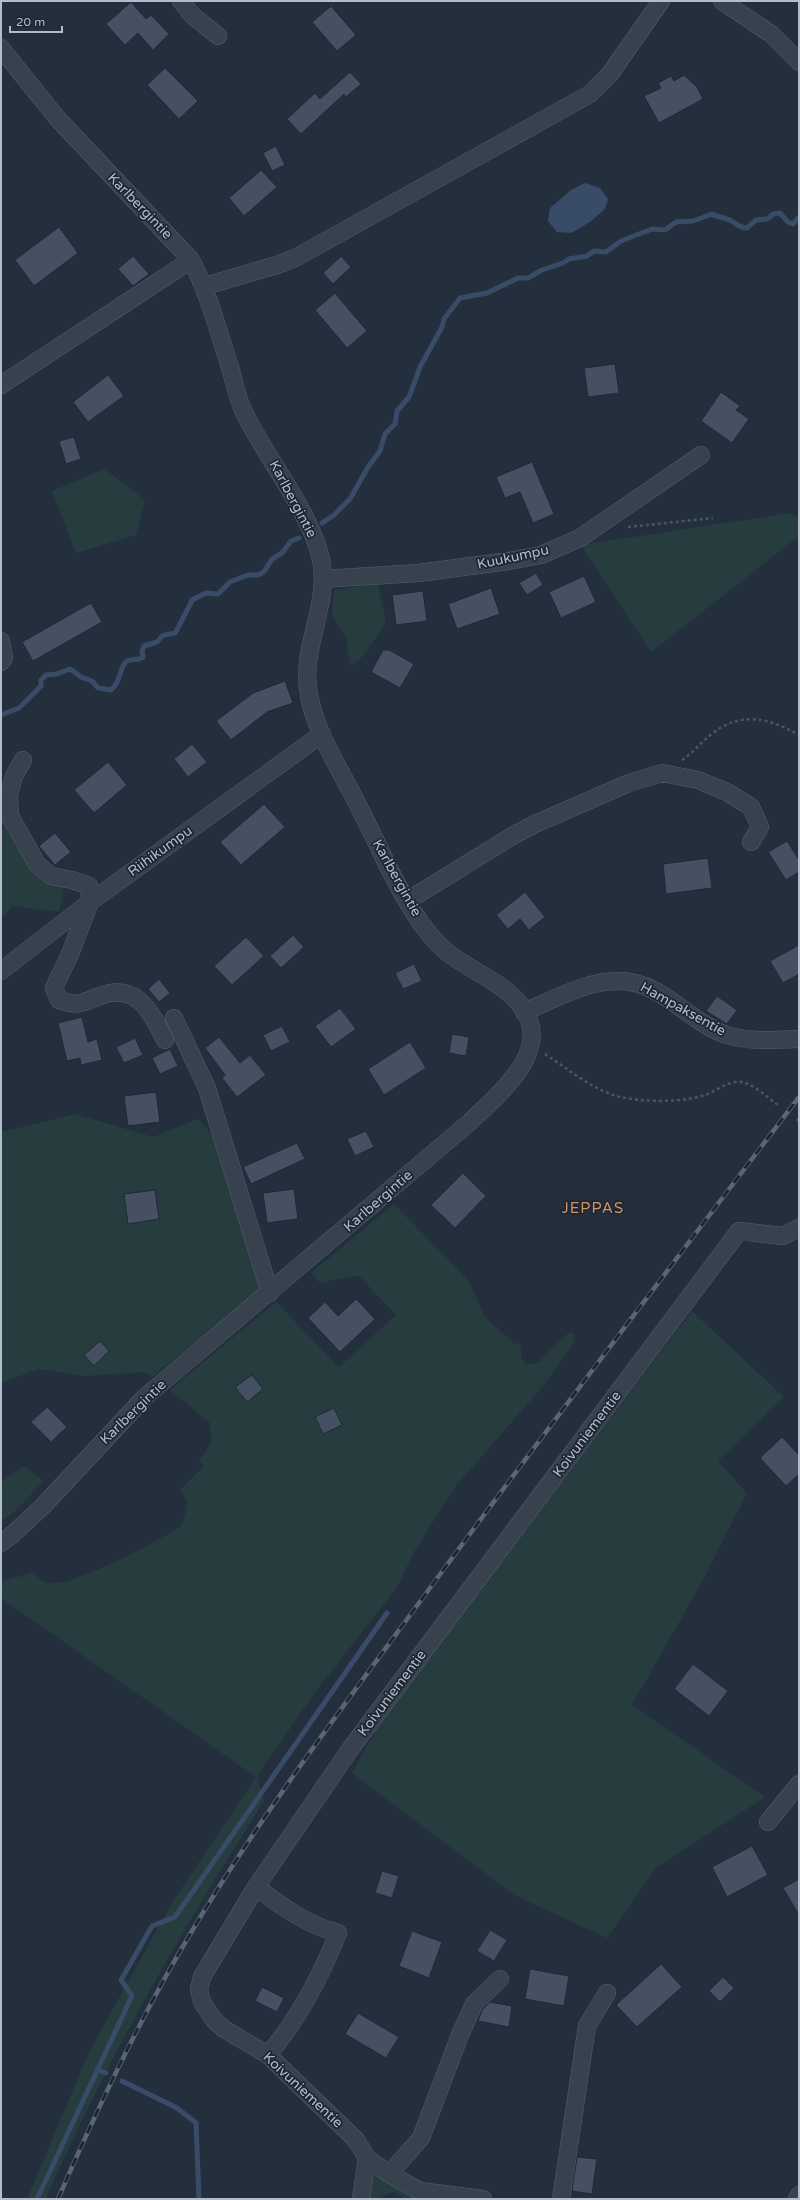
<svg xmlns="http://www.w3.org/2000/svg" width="800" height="2200" font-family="'Varela Round',sans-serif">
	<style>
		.green { fill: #263c3f }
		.water { fill: #394c67 }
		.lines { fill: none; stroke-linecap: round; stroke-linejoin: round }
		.stream { stroke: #394c67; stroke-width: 5 }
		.building { fill: #455162; stroke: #1f2835 }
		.minor-casing { stroke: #565f6c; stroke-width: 18 }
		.path { stroke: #44595c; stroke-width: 2.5; stroke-dasharray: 3 3; stroke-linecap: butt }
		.minor { stroke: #38414e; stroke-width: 17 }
		.rail-casing { stroke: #5a6575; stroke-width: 4.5 }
		.rail { stroke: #1d2633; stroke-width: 3; stroke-dasharray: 9; stroke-linecap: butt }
		.labels { text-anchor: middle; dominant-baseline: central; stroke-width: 3.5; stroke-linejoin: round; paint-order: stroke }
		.street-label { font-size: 14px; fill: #b4bcc9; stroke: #1d2633 }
		.neighbourhood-label { font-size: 15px; letter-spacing: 1px; fill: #d59563; stroke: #1d2633 }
	</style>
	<rect width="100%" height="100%" fill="#242f3e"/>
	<!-- green -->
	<path class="green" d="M105 469 145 500 136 535 76 553 52 491Z
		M790 513 799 518V536L651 652 581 545Z
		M378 584 386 623 362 657 351 666 345 635 332 616 334 590Z
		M1 815 65 883 59 912 12 906 5 916H1Z
		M75 1114 153 1137 198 1119 219 1142 264 1287 152 1377 145 1372 85 1376 38 1369 1 1383V1132Z
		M394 1204 469 1281 484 1316 515 1344 518 1343 522 1347 521 1356 526 1365 539 1362 567 1334 574 1333 575 1341 544 1385 455 1487 414 1552 396 1589 319 1687 257 1776 264 1801C183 1929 106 2059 46 2199H27L89 2052 173 1901 256 1777 1 1598V1584L3 1581 32 1573C36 1576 43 1582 48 1583 73 1588 158 1540 182 1526L188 1502 180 1490 204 1466 199 1461 211 1443 210 1423 170 1390 276 1302 339 1367 396 1315 358 1275 320 1283 311 1273Z
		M692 1311 784 1397 718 1461 747 1493 702 1582 632 1705 765 1797 656 1868 607 1938 516 1896 352 1773 379 1724Z
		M24 1466 44 1481 14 1512 1 1521V1482Z
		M370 2170 446 2199H407L393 2192 377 2199H366Z"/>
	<!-- water -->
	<path class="water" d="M585 183 600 188 608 199 605 209 590 222 571 233 557 232 548 221 550 208 571 190Z"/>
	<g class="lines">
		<!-- stream -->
		<path class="stream" d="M322 523 334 515 350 499 368 467 380 451 385 434 395 424 397 411 409 397 420 367 442 327 444 319 460 298 487 293 518 278H528L542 270 563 263 569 259 587 256 594 251 606 252 621 241 652 229 665 230 676 222 693 221 712 214C717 217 722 217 727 219 737 222 735 227 747 228L756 220 767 219 773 214 780 213 788 222 793 224 799 217
			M1 715 19 708 41 686V680L46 675 57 674 70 669 81 677 92 681 98 688 111 690C120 683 119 671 125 663 130 657 137 662 143 657L142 651 144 646 157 642 162 636C166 634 172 634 175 633 176 632 191 603 192 600L206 593 218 594 230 582 248 575H258L264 572 272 559 282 553 291 541 299 538
			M98 2070 106 2073
			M122 2081 177 2108 196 2123 199 2199
			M37 2199 132 1996 121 1980 152 1926 175 1917 387 1613"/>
	</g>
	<!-- building -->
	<path class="building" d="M131 2 146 19 151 15 169 34 153 50 138 33 125 45 106 24Z
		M331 6 356 35 337 51 312 22Z
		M165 68 198 101 179 119 147 85Z
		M350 72 361 84 346 97 344 94 301 134 287 119 315 93 320 99Z
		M684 75 697 87 703 99 659 123 644 96 661 88 658 83 671 76 674 81Z
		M276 146 285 165 272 171 263 153Z
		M261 170 277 187 244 216 229 198Z
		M59 227 78 253 34 286 15 260Z
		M133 256 149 274 133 286 118 269Z
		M341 256 351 267 333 284 323 273Z
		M335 293 367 331 347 348 315 310Z
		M615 364 619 393 588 397 584 368Z
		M108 375 124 396 88 422 73 402Z
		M721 392 740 406 736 410 749 419 732 443 701 421Z
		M74 437 81 459 66 464 59 441Z
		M532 462 554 514 533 523 520 492 505 498 496 477Z
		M536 573 543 585 527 595 519 583Z
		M584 576 596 602 561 618 549 592Z
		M491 588 500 614 457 629 448 604Z
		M423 591 427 621 396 625 392 595Z
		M91 603 102 622 33 661 22 642Z
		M383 650H389L414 664 400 688 371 672Z
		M285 681 293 703 267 712 231 740 216 721 253 693Z
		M192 744 207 762 188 777 174 759Z
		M108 762 127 785 94 813 74 790Z
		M264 804 285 827 241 865 220 842Z
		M55 833 71 852 55 865 39 846Z
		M787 841 799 860V872L786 880 768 852Z
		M708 858 712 888 666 894 663 864Z
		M525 892 545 917 529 930 520 919 508 929 496 915Z
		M293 935 304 947 281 968 270 956Z
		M246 937 264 956 232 985 214 966Z
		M799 945V974L783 983 770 961Z
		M414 964 422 981 403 989 395 973Z
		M159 979 170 993 159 1002 148 989Z
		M717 996 737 1010 727 1024 706 1011Z
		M340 1008 356 1029 331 1047 315 1026Z
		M82 1017 88 1042 97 1039 102 1060 81 1065 80 1058 67 1061 58 1023Z
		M282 1026 290 1042 271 1051 263 1035Z
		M452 1034 469 1037 466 1056 449 1053Z
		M219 1037 240 1063 250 1055 266 1075 237 1097 222 1078 225 1075 205 1048Z
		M135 1038 143 1055 124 1063 116 1047Z
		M410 1042 426 1068 384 1095 368 1069Z
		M170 1049 178 1066 160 1074 152 1058Z
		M156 1092 160 1122 128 1126 124 1096Z
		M366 1131 374 1147 355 1156 347 1139Z
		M297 1143 305 1159 251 1184 243 1167Z
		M463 1173 486 1196 455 1228 431 1205Z
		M294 1189 298 1219 267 1223 263 1193Z
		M155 1190 159 1219 128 1224 124 1194Z
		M356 1299 375 1319 340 1352 308 1318 325 1302 338 1316Z
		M100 1341 109 1351 94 1366 84 1355Z
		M252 1375 263 1389 247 1402 235 1387Z
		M47 1407 67 1427 51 1442 31 1422Z
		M334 1408 342 1425 323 1434 315 1417Z
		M782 1437 799 1455V1474L786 1486 760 1458Z
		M693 1664 728 1691 709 1716 674 1689Z
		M752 1846 768 1875 727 1897 712 1867Z
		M382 1871 399 1876 392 1898 375 1893Z
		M799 1879V1915L783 1888Z
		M490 1930 507 1940 494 1961 477 1951Z
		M412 1931 442 1942 429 1978 399 1966Z
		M661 1964 682 1987 637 2027 616 2005Z
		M530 1969 569 1976 564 2006 525 1999Z
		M723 1977 734 1988 720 2002 709 1991Z
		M262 1987 284 1998 277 2012 255 2001Z
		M490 2002 512 2006 509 2027 478 2021 482 2010Z
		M358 2013 399 2037 386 2058 345 2034Z
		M577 2157 597 2159 592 2194 572 2191Z"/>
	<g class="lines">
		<defs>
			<path id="minor" d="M181 1 192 15 218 36
				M722 1 771 34 799 62
				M1 48 57 118 191 260C209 294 218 331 230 367 234 381 237 397 243 410 265 457 307 506 320 555 332 600 302 644 308 688 312 728 342 772 359 807 382 851 404 909 439 945 459 965 487 974 509 993 564 1041 506 1087 470 1122L145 1397 43 1506 13 1534 1 1543
				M205 286 277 265 295 258 590 94 610 74 661 1
				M1 385 191 260
				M323 579 418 573 509 561 541 555 580 538 701 455
				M1 641 4 658 1 662
				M23 760 14 776 9 795 10 816 37 864 51 876 72 880 89 886 90 902 70 954 54 988 59 1000C78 1007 81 1003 100 996 136 982 151 1011 165 1040
				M407 901 514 835 535 824 629 783 662 773 698 780 727 792 751 807 760 827 751 842
				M1 971 90 902 322 734
				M524 1012C555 999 585 981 619 981 662 981 688 1022 727 1035 750 1042 775 1040 799 1039
				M174 1018 207 1088 270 1293
				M768 1822 799 1784
				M256 1887C281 1906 307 1925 338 1933 321 1976 298 2019 268 2055
				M367 2158 389 2174 420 2191 483 2199
				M389 2174 421 2138 460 2035 474 2004 500 1979
				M361 2199 367 2158 356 2140 268 2055 224 2029 214 2020 202 2002 199 1989 202 1977 256 1887 351 1748 739 1231 783 1236 799 1228
				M561 2199 587 2026 607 1993
				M797 2199 799 2195"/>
		</defs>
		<!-- minor casing -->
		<use href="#minor" class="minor-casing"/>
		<!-- path -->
		<path class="path" d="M628 527 713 518
			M682 760C694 752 702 741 713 733 742 711 769 718 799 735
			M545 1054C568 1069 593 1090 620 1097 644 1102 680 1103 705 1095 717 1091 728 1080 742 1082 755 1085 768 1098 778 1105
			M797 1119 799 1121"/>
		<!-- minor -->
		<use href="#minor" class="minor"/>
		<defs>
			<path id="rail" d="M58 2199C97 2109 139 2020 189 1936 264 1809 354 1692 441 1573 559 1413 679 1255 799 1097"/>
		</defs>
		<!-- rail casing -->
		<use href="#rail" class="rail-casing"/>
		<!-- rail -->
		<use href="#rail" class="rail"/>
	</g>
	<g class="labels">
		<!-- street labels -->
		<g class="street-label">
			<text transform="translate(140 206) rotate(46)">Karlbergintie</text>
			<text transform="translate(293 499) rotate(62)">Karlbergintie</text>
			<text transform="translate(513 557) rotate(-12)">Kuukumpu</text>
			<text transform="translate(160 851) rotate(-36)">Riihikumpu</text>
			<text transform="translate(397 878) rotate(61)">Karlbergintie</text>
			<text transform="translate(683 1009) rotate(29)">Hampaksentie</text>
			<text transform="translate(378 1201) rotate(-41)">Karlbergintie</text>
			<text transform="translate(133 1412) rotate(-44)">Karlbergintie</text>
			<text transform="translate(587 1434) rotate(-53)">Koivuniementie</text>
			<text transform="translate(392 1693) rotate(-53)">Koivuniementie</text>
			<text transform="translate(303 2090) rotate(43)">Koivuniementie</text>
		</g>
		<!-- neighbourhood labels -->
		<g class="neighbourhood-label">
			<text x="593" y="1208">JEPPAS</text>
		</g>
	</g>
	<!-- border -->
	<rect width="800" height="2200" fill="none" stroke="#b4bcc9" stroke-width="4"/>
	<!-- scale -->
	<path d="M10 26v6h52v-6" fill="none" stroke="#b4bcc9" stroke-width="2"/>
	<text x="16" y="26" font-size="12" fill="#b4bcc9" stroke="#1d2633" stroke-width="3" paint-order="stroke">20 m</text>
</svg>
